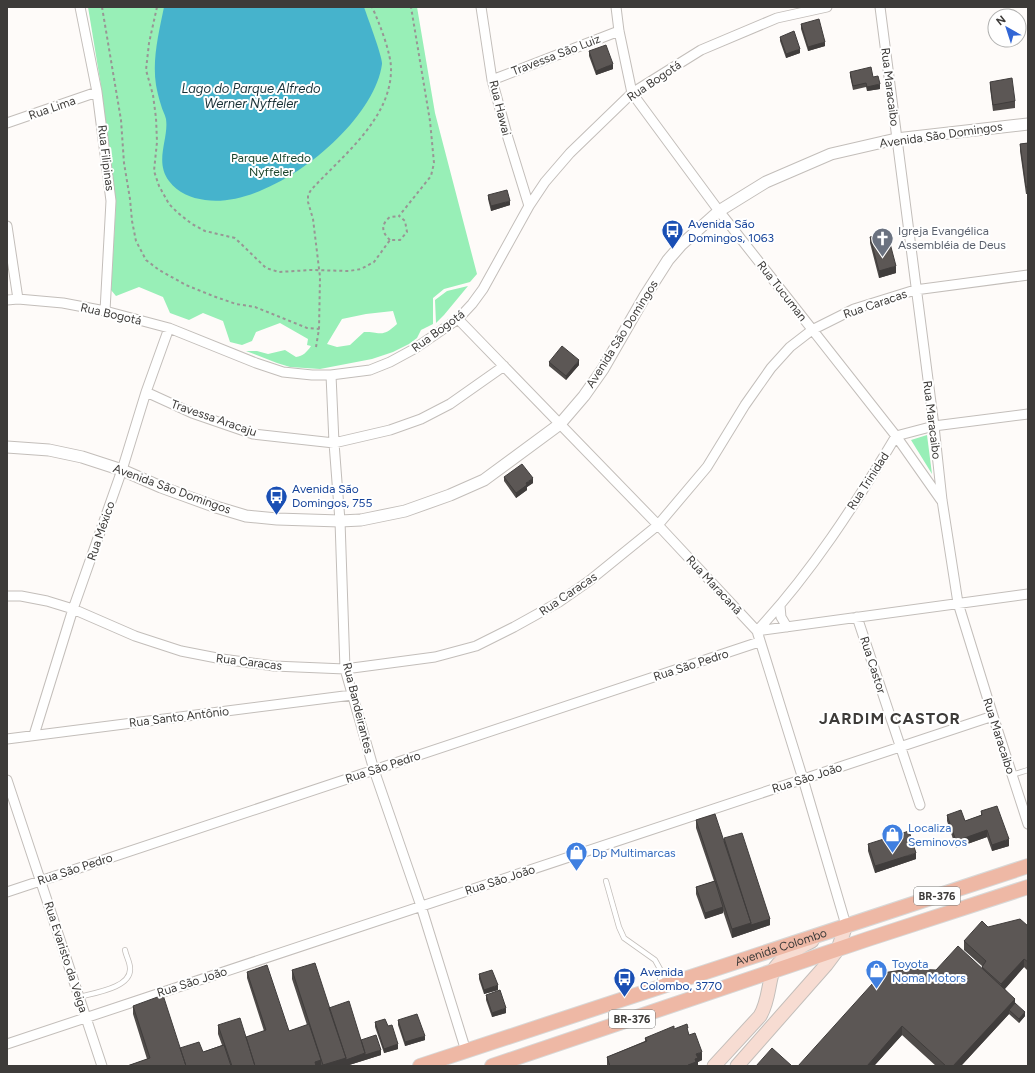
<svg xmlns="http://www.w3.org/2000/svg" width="1035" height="1073" font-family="Figtree,sans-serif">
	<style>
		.green { fill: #98efb7; fill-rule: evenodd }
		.water { fill: #46b3cc }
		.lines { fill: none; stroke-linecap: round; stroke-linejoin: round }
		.service-casing { stroke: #c3beba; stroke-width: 6 }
		.minor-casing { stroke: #c3beba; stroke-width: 11 }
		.tertiary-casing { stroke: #c3beba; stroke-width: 13 }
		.secondary-casing { stroke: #c3beba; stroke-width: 15 }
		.primary-casing { stroke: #d8d8d7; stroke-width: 16 }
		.path { stroke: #989694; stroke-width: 2; stroke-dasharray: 3 3; stroke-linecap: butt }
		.service { stroke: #fff; stroke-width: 4.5 }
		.minor { stroke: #fff; stroke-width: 9 }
		.tertiary { stroke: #fff; stroke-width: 11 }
		.secondary { stroke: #f7dcd2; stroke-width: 13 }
		.primary { stroke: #eeb8a5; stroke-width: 14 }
		.wall { fill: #4f4b49 }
		.shaded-wall { fill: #403d3c }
		.building { fill: #5c5755; stroke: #403d3c }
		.labels { text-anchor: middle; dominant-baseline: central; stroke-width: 4; stroke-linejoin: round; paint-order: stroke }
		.shield { fill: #fff; stroke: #777674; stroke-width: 1 }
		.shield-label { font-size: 11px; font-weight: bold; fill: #3d3b39 }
		.street-label { font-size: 12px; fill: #3d3b39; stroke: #fff }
		.park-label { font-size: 12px; fill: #1a442b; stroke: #fff }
		.transit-label { font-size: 12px; fill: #164399; stroke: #fff; text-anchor: start }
		.worship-label { font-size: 12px; fill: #5b616d; stroke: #fff; text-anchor: start }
		.shop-label { font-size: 12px; fill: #366cbe; stroke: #fff; text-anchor: start }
		.water-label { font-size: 13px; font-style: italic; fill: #193137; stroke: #fff }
		.district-label { font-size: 16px; font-weight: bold; letter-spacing: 1px; fill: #3d3b39; stroke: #fff }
	</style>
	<rect width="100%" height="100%" fill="#fefbf9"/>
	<!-- green -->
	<path class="green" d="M88 7H417L435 113 477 274 470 282 444 289 433 298V324L421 330 417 338 409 344 393 352 372 359 320 369 290 367 277 363 246 351H257L268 354 285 350 296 357C303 356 307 352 311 346L307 345 308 339 280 323 256 332 252 341 242 345 230 342 223 321 203 313 189 320 170 313 163 297 139 287 116 296 111 290 116 203 101 86ZM393 311 397 324C381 339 381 331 364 332L350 345 337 347 327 344 342 319 366 314Z
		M468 286 444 315 436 323 435 300 447 291Z
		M927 435 932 474 911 440Z"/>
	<!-- water -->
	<path class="water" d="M164 7H364C367 16 383 58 382 64 374 126 268 210 205 200 191 198 178 193 169 181 154 161 169 139 166 119 165 114 162 110 161 105 159 99 157 91 156 85 152 59 159 32 164 7Z"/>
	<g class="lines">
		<defs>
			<path id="service" d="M1012 775 1028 770
				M606 881 619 927 624 938 655 960 660 969V984
				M79 997C93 993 132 988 130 968 130 962 126 956 125 950"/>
			<path id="minor" d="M80 7 97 92 111 201 105 311
				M481 7 492 80 508 138 529 206
				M616 7 619 31 632 93 719 211 896 436 941 500
				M880 7 934 426 942 500 958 603 993 716 1028 824
				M492 80 619 31
				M7 123 97 92
				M7 226 18 299
				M7 300 18 299 63 303 105 311 169 328 256 363 283 372 312 375H331L370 370 390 362 414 349 458 319 472 304 483 289 529 206 545 182 570 153 632 93 701 50 777 18 827 7
				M458 319 658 525 757 631 803 779 846 925
				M331 375 334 443 340 521 345 669 374 770 421 906 466 1051
				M146 392 192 413 253 434 334 443 390 430 421 419 450 404 504 366
				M7 596H21L47 601 73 609 135 636 181 651 222 659 274 666 345 669 435 657 476 646 514 627 559 602 589 581 658 525 707 467 745 405 771 368 790 347 812 330 854 309 915 290 1028 275
				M780 606 781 617 787 627
				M857 617 920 805
				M757 631C811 573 855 505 896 436L934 426 1028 414
				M757 631 1028 594
				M34 735 73 609 122 470 146 392 169 328
				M7 739 352 695
				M7 780 102 1066
				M7 892 759 642
				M7 1044 993 716"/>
			<path id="tertiary" d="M7 447 49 450 82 457 122 470 161 487 216 507 246 516 277 519 340 521 361 520 405 511 450 495 484 480 560 424 584 396 603 369 645 296 668 260 681 245 719 211 766 182 831 154 896 139 1028 124"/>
			<path id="secondary" d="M714 1066 760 1016C768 1003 768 988 772 974 776 960 800 947 812 941
				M737 1066 826 965 838 949 846 925"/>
			<g id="primary">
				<path id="s1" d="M420 1066 1028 866"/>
				<path d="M492 1066 868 939 1028 887"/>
			</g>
		</defs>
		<!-- service casing -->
		<use href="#service" class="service-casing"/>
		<!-- minor casing -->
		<use href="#minor" class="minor-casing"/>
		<!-- tertiary casing -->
		<use href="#tertiary" class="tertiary-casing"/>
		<!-- secondary casing -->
		<use href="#secondary" class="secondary-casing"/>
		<!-- primary casing -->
		<use href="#primary" class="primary-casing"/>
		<!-- path -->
		<path class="path" d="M102 7 121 120 124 163 130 199 132 221 136 241 146 260 159 270 186 285 213 296 236 304 255 307 307 328 319 329
			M157 7 149 43 146 70 153 95 156 118 157 142 154 171 159 186 169 204 178 213 192 224 205 231 235 238 266 268 279 272 311 270 349 271 361 269 374 262 390 240H400L407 232 405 221 399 216 431 176 434 163 430 121 411 7
			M390 240C381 232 381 224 390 217L399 216
			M316 347 319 329 320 277 313 219 308 202V195L311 190C341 157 390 120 391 71 392 55 379 22 372 7"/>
		<!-- service -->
		<use href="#service" class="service"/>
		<!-- minor -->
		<use href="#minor" class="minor"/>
		<!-- tertiary -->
		<use href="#tertiary" class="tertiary"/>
		<!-- secondary -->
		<use href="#secondary" class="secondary"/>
		<!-- primary -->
		<use href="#primary" class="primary"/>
	</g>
	<!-- wall -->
	<path class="wall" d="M801 24 825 46 808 51 801 29Z
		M780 37 800 53 786 58 780 41Z
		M589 51 613 69 596 75 589 56Z
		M850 72 873 77 880 89 867 91 866 87 853 90 850 76Z
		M990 82 1015 101V108L993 111 990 88Z
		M1028 143V194H1026L1020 151V144Z
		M488 195 510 205 491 211 488 199Z
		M870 237 896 273 879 278 870 243Z
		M549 362 579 365 566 380 549 366Z
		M504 477 533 483 527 487V490L516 498 504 481Z
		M981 811 1009 846 992 851 987 837 956 848 947 821V815L965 821 981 815Z
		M696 820 724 842V838L770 925 732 938 723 911V913L705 919 696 894V887L714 881 696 828Z
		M868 844 916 859 875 873 868 851Z
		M1028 926V971L1024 967 1005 989 1025 1016 1019 1023 1009 1014 961 1066H936L902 1035 874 1066H798L936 970 982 968V966L964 950V941L988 927Z
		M292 970 361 1040 381 1055 346 1066H127L147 1059 133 1014V1006L180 1048 203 1052 222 1045 218 1034V1025L246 1037 264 1031 247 978V972L289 1031 307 1025 292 979Z
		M479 974 498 990 484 994 479 979Z
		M486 995 506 1013 492 1017 486 1000Z
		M398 1020 425 1040 405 1046 398 1025Z
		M375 1022 388 1026 398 1049 384 1053 375 1027Z
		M674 1029 688 1033 702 1060 698 1062V1066H607V1057L645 1041V1038Z"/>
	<!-- shaded-wall -->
	<path class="shaded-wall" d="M825 42V46L808 51V47Z
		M800 49V53L786 58V54Z
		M613 64V69L596 75V71Z
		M880 84V89L867 91V87Z
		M510 201V205L491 211V206Z
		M896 266V273L879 278V271Z
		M579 360V365L566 380V376Z
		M533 478V483L527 487V490L516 498V493L526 483Z
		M987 830V837L956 848V841Z
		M1009 839V846L992 851V845Z
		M916 853V859L875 873V866Z
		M723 907V913L705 919V913Z
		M770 919V925L732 938V929L751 923Z
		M1024 959V967L1001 993V984Z
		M498 985V990L484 994V990Z
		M1015 999V1008L1009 1010V1014L961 1066H953Z
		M506 1008V1013L492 1017V1013Z
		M1025 1012V1016L1019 1023V1019Z
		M902 1026V1035L874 1066H867Z
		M425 1036V1040L405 1046V1042Z
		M398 1044V1049L384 1053V1049Z
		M381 1050V1055L346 1066H323V1065L346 1058Z
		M702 1052V1060L698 1062V1066H688V1065L695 1059 696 1054Z
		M321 1060V1066H315V1062Z"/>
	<!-- building -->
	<path class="building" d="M819 19 825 42 808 47 801 24Z
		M794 31 800 49 786 54 780 37Z
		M606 45 613 64 596 71 589 51Z
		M871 67 873 77 878 76 880 84 867 87 866 83 853 86 850 72Z
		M1012 78 1015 101 993 105 990 82Z
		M1028 143V187H1026L1020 144Z
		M507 190 510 201 491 206 488 195Z
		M887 232 896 266 879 271 870 237Z
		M562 346 579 360 566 376 549 362Z
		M522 464 533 478 526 483 527 485 516 493 504 477Z
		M997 806 1009 839 992 845 987 830 956 841 947 815 961 810 965 821 982 815 981 811Z
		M715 814 751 923 732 929 696 820Z
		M909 831 916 853 875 866 868 844Z
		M742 833 770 919 751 925V923L724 838Z
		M715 881 723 907 705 913 696 887Z
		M1020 919 1028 926V962L1024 959 1001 984 982 967 986 961 964 941 982 921 988 927Z
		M958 946 1015 999 953 1066H946L902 1026 867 1066H798L882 973 909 969 936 970Z
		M315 963 346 1058 323 1065 292 970Z
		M267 965 289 1031 309 1024 321 1060 315 1062 316 1066H255L246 1037 266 1030 247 972Z
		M492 970 498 985 484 990 479 974Z
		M500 990 506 1008 492 1013 486 995Z
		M163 995 186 1066H127L150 1058 133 1006Z
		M349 1001 365 1053 346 1060V1058L329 1008Z
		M1015 1003 1025 1012 1019 1019 1009 1010Z
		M417 1014 425 1036 405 1042 398 1020Z
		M240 1018 255 1066H232L218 1025Z
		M385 1019 388 1026 392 1025 398 1044 384 1049 375 1022Z
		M687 1024 688 1028H687L689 1035 695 1033 702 1052 696 1054 698 1058 695 1059 696 1062 688 1065V1066H610L607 1057 647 1041 645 1038 674 1026V1029Z
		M376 1035 381 1050 365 1055V1053L361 1040Z
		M199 1042 203 1052 224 1045 231 1066H186L180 1048Z
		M772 1048 792 1066H756Z"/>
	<!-- icons -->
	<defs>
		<symbol id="bus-pin" viewBox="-11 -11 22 30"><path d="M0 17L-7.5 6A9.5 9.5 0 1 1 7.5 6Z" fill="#1a4fb4" stroke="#fff"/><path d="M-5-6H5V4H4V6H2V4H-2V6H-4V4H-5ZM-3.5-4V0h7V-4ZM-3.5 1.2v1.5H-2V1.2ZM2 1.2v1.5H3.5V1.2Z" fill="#fff"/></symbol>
		<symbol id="church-pin" viewBox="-11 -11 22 30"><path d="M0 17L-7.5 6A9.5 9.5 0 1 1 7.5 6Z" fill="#6b7280" stroke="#fff"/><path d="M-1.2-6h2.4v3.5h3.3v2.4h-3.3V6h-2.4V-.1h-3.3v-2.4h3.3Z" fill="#fff"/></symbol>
		<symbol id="shop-pin" viewBox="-11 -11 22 30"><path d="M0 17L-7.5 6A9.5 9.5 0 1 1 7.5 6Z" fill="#3f7fe0" stroke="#fff"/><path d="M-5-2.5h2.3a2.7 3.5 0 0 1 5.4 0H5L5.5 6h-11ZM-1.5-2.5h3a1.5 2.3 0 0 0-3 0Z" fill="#fff"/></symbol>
	</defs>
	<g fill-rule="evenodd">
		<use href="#bus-pin" x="660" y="218" width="25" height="34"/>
		<use href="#church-pin" x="870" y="226" width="25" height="34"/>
		<use href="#bus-pin" x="264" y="484" width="25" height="34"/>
		<use href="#shop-pin" x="880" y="822" width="25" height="34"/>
		<use href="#shop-pin" x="564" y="840" width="25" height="34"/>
		<use href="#shop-pin" x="864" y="958" width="25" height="34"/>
		<use href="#bus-pin" x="612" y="966" width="25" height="34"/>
	</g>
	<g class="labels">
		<!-- shield labels -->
		<g class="shield">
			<rect x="914" y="887" width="46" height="18" rx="3"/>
			<rect x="609" y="1010" width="46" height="18" rx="3"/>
		</g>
		<g class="shield-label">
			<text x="937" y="896">BR-376</text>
			<text x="632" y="1019">BR-376</text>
		</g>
		<!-- street labels -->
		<g class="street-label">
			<text transform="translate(556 55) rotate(-21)">Travessa São Luiz</text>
			<text transform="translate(654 81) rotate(-34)">Rua Bogotá</text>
			<text transform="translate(890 87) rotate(83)">Rua Maracaibo</text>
			<text transform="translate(52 108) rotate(-19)">Rua Lima</text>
			<text transform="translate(500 108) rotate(76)">Rua Hawai</text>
			<text transform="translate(941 135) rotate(-8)">Avenida São Domingos</text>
			<text transform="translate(106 158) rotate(83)">Rua Filipinas</text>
			<text transform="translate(782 291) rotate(52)">Rua Tucuman</text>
			<text transform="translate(875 304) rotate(-19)">Rua Caracas</text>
			<text transform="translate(111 314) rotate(13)">Rua Bogotá</text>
			<text transform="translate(438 331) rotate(-36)">Rua Bogotá</text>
			<text transform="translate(622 334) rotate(-58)">Avenida São Domingos</text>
			<text transform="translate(214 418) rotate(19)">Travessa Aracaju</text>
			<text transform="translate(932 420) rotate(83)">Rua Maracaibo</text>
			<text transform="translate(868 481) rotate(-57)">Rua Trinidad</text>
			<text transform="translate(172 489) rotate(20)">Avenida São Domingos</text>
			<text transform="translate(101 531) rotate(-71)">Rua México</text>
			<text transform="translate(714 585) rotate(47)">Rua Maracanã</text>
			<text transform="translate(568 594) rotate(-34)">Rua Caracas</text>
			<text transform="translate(249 662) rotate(7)">Rua Caracas</text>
			<text transform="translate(691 665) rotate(-18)">Rua São Pedro</text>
			<text transform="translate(873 665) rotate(72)">Rua Castor</text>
			<text transform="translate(358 708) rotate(76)">Rua Bandeirantes</text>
			<text transform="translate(179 717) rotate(-7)">Rua Santo Antônio</text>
			<text transform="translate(999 736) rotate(72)">Rua Maracaibo</text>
			<text transform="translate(383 767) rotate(-18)">Rua São Pedro</text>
			<text transform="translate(807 778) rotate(-18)">Rua São João</text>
			<text transform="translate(75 869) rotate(-18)">Rua São Pedro</text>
			<text transform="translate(500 880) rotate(-18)">Rua São João</text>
			<text stroke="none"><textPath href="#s1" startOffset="380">Avenida Colombo</textPath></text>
			<text transform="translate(66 957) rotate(72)">Rua Evaristo da Veiga</text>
			<text transform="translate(192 982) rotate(-18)">Rua São João</text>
		</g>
		<!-- park labels -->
		<g class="park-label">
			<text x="271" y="158">Parque Alfredo<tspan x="271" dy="14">Nyffeler</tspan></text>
		</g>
		<!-- transit labels -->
		<g class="transit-label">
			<text x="688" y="224">Avenida São<tspan x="688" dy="14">Domingos, 1063</tspan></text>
			<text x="292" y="489">Avenida São<tspan x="292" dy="14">Domingos, 755</tspan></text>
			<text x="640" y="972">Avenida<tspan x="640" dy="14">Colombo, 3770</tspan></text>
		</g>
		<!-- worship labels -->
		<g class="worship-label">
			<text x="898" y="231">Igreja Evangélica<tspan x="898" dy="14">Assembléia de Deus</tspan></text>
		</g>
		<!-- shop labels -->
		<g class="shop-label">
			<text x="908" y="828">Localiza<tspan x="908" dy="14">Seminovos</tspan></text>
			<text x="592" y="853">Dp Multimarcas</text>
			<text x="892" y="964">Toyota<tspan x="892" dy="14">Noma Motors</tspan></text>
		</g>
		<!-- water labels -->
		<g class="water-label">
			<text x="251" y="88">Lago do Parque Alfredo<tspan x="251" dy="15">Werner Nyffeler</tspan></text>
		</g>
		<!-- district labels -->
		<g class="district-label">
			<text x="890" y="718">JARDIM CASTOR</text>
		</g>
	</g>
	<!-- border -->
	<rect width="1035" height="1073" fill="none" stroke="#3d3b39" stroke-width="16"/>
	<!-- north arrow -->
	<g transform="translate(1007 28) rotate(321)"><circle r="19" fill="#ffffff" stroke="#b1b1b0"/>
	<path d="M0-3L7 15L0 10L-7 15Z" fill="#3266d5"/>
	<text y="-6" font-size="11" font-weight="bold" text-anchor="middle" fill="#3d3b39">N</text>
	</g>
</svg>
